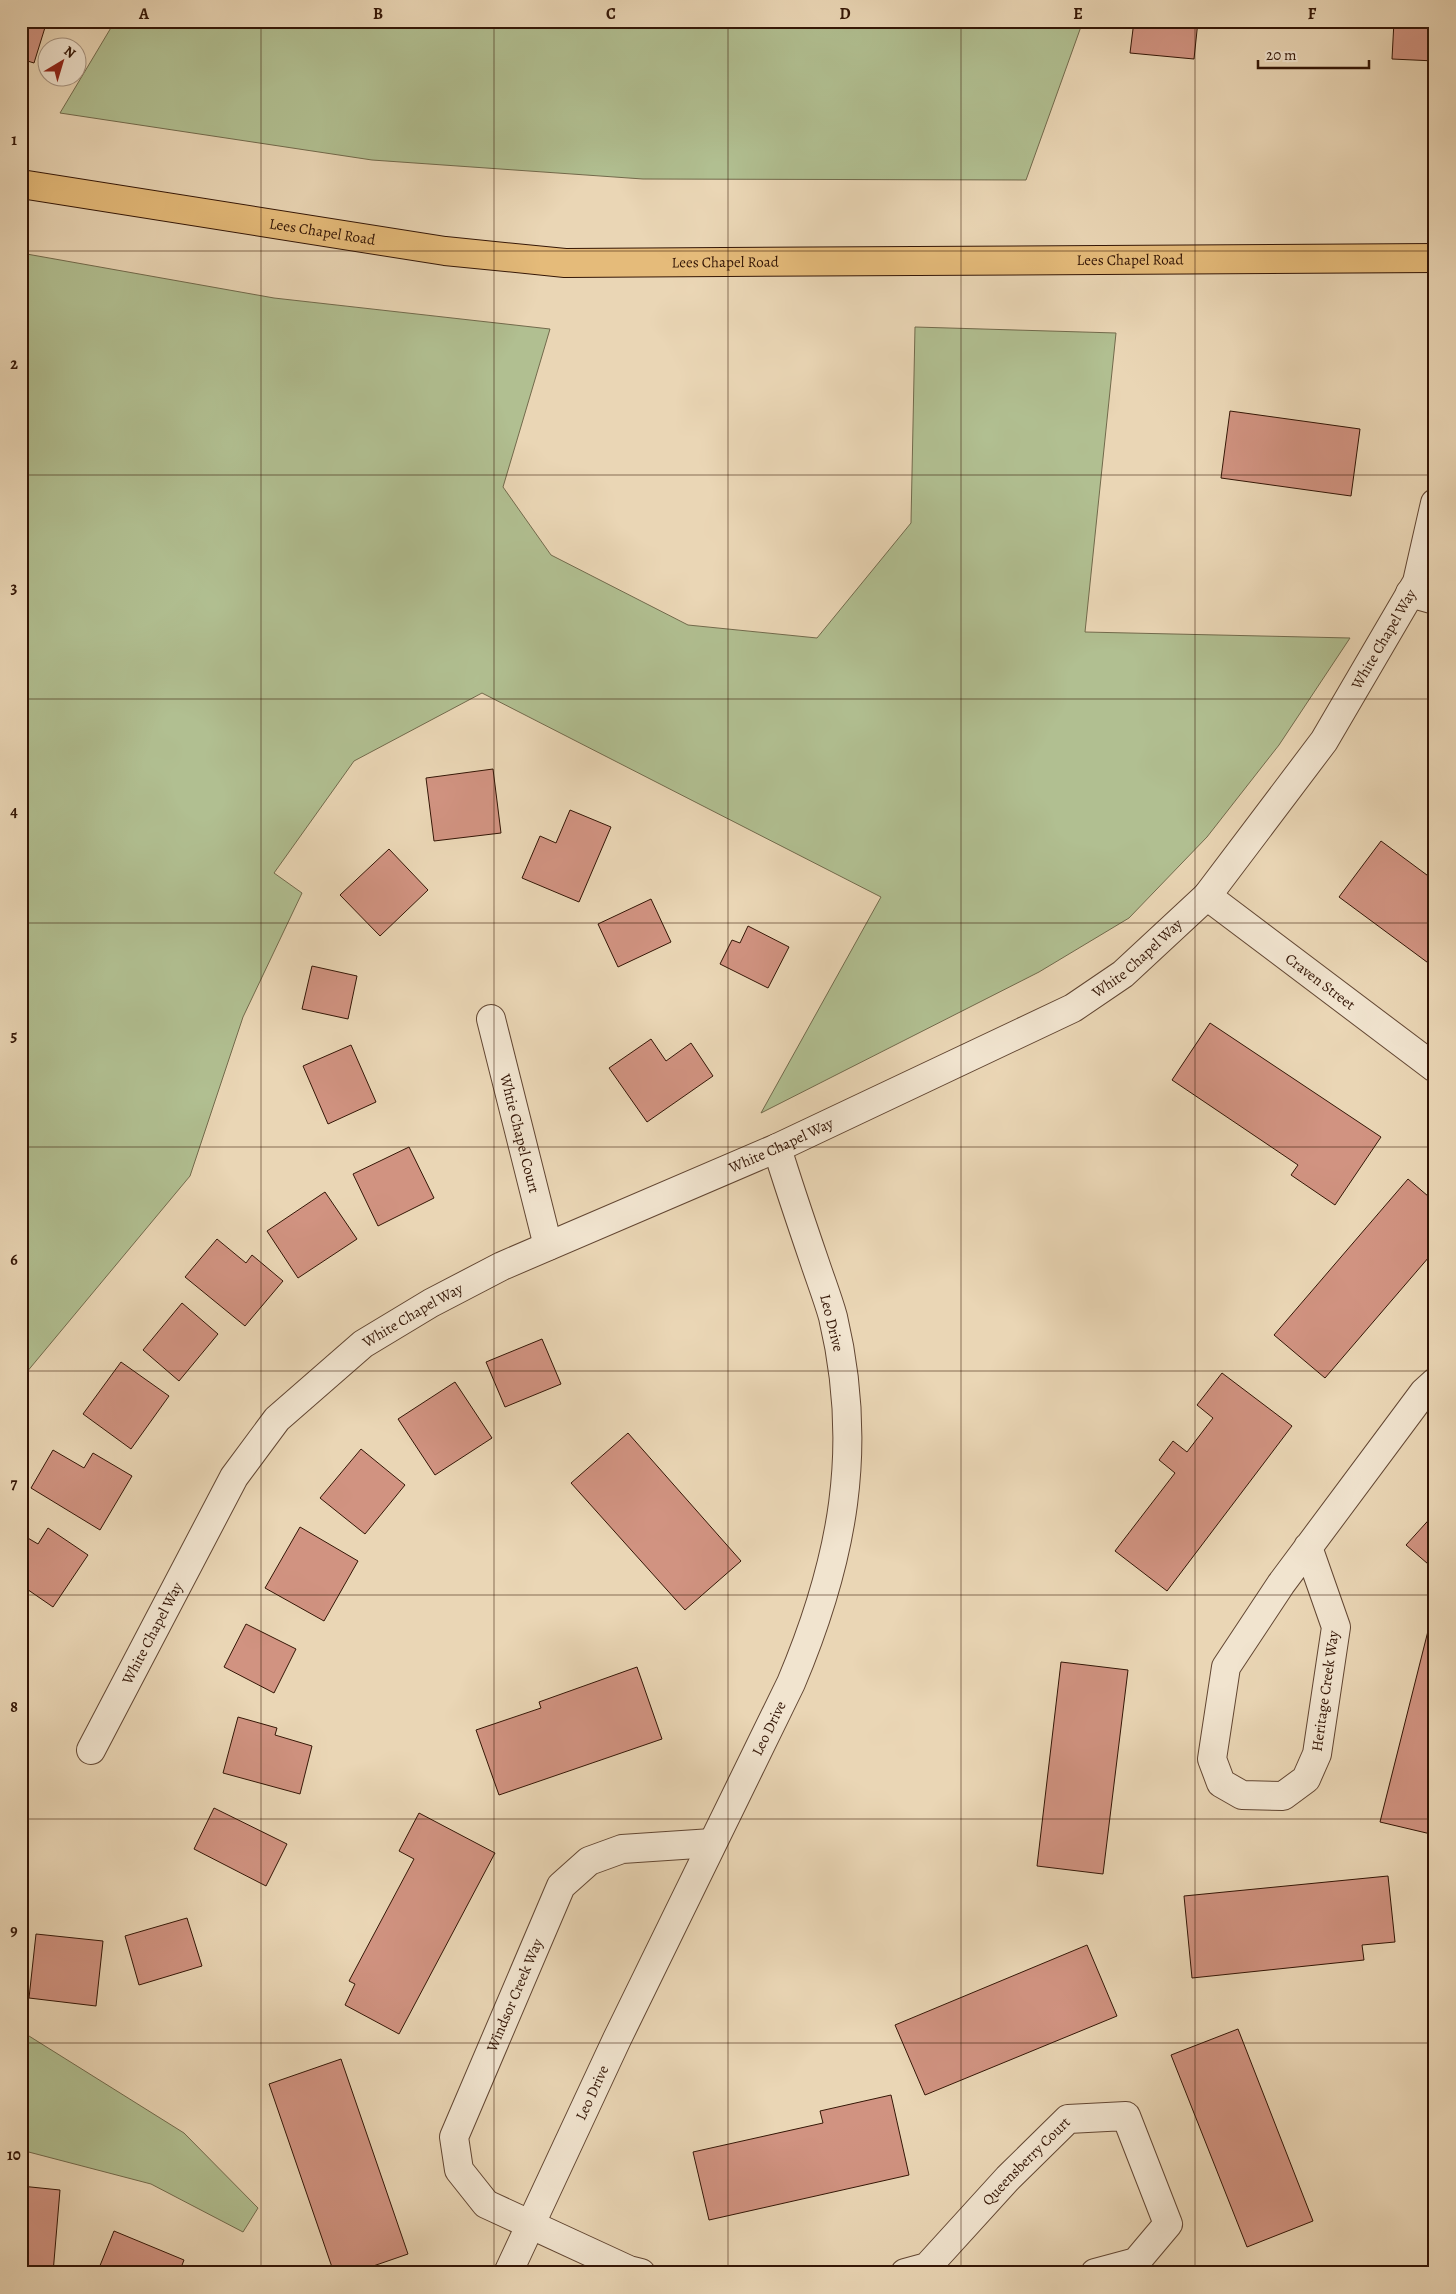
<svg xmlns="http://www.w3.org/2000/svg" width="1456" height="2294" font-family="Alegreya,serif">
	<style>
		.green { fill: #b1bf91; stroke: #726a4c }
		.building { fill: #d19381; stroke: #341606 }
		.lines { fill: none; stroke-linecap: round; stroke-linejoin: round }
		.minor-casing { stroke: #624632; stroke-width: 30 }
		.major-casing { stroke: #341606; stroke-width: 30 }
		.minor { stroke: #f1e4cf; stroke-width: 28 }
		.major { stroke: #e5bb7a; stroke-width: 28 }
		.grid { fill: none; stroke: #341606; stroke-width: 1; stroke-opacity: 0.55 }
		.labels { text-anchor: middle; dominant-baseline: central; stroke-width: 4; stroke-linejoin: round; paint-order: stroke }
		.street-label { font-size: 15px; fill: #341606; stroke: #f1e4cf }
		.neatline { fill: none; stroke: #341606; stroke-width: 2 }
		.grid-label { font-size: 16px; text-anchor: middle; font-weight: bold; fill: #341606 }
	</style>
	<rect width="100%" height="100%" fill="#ead6b5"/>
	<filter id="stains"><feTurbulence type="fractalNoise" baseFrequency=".004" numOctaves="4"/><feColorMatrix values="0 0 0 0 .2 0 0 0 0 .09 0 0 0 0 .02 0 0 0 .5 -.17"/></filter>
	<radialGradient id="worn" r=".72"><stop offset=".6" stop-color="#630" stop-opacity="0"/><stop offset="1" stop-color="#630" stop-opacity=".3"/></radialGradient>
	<!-- green -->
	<path class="green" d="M115 21H1083L1026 180 643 179 372 160 60 113Z
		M21 253 274 298 550 329 503 487 551 555 688 625 817 638 911 523 915 327 1116 333 1085 632 1350 638 1279 745 1207 837 1129 918 1039 972 761 1113 881 897 482 693 354 761 274 873 302 893 243 1017 190 1176 21 1379Z
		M21 2031 184 2133 258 2208 243 2232 151 2184 21 2150Z"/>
	<!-- building -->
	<path class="building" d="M21 21H47L34 63 21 59Z
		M1134 21H1198L1194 59 1130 53Z
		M1394 21H1435V61L1392 59Z
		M1230 411 1360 429 1351 496 1221 478Z
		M493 769 501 833 434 841 426 778Z
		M570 810 611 827 579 902 522 878 540 836 556 843Z
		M1381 841 1435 881V968L1339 897Z
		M389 849 428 890 380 936 340 895Z
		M651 899 671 942 618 967 598 924Z
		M748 926 789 947 768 988 720 964 732 940 740 943Z
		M312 966 357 976 348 1019 302 1009Z
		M1210 1023 1381 1137 1335 1205 1291 1175 1298 1165 1172 1080Z
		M651 1039 666 1061 691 1043 713 1076 647 1122 609 1068Z
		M351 1045 376 1102 328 1124 303 1066Z
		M409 1147 434 1198 378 1226 353 1174Z
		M1408 1179 1435 1202V1250L1325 1378 1274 1335Z
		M325 1192 357 1239 298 1278 267 1231Z
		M217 1239 246 1263 252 1255 283 1281 245 1326 185 1277Z
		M182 1303 218 1334 179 1381 143 1350Z
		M542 1339 561 1384 505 1407 486 1362Z
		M121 1362 169 1396 131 1449 83 1414Z
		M1222 1373 1292 1426 1167 1591 1115 1551 1175 1473 1159 1460 1173 1441 1187 1452 1213 1418 1197 1405Z
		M455 1382 492 1438 435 1475 398 1419Z
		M628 1433 741 1561 685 1610 571 1483Z
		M361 1449 405 1485 365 1534 320 1498Z
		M53 1450 84 1468 93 1453 132 1476 100 1530 31 1488Z
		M1435 1513V1570L1406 1545Z
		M300 1527 358 1561 324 1621 265 1588Z
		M48 1528 88 1555 53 1607 21 1585V1534L38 1544Z
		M21 1612 26 1614 21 1623Z
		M1430 1623 1435 1624V1835L1380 1822Z
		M246 1624 296 1649 274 1693 224 1667Z
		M1061 1662 1128 1670 1103 1874 1037 1866Z
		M637 1667 662 1739 499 1795 476 1730 541 1708 539 1702Z
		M238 1717 277 1728 275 1735 312 1746 300 1794 223 1773Z
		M214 1808 287 1844 266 1886 194 1849Z
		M419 1813 495 1853 399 2034 345 2005 355 1984 349 1981 414 1859 399 1851Z
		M1388 1876 1395 1942 1362 1945 1364 1960 1192 1978 1184 1896Z
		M187 1918 202 1966 139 1985 125 1936Z
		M36 1934 103 1941 96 2006 29 1998Z
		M1087 1945 1117 2016 925 2095 895 2025Z
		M1238 2029 1313 2221 1247 2247 1171 2055Z
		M341 2059 408 2254 353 2273H334L269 2084Z
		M891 2095 909 2175 709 2220 693 2152 823 2123 820 2111Z
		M21 2186 60 2190 53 2273H21Z
		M114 2231 184 2260 179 2273H97Z"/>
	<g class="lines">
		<defs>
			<g id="minor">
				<path d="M1410 593 1435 600"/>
				<path id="s1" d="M1207 896 1435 1068"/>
				<path id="s2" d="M491 1019 548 1246"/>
				<path d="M1308 1547 1336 1627 1317 1754 1306 1779 1283 1796 1242 1795 1221 1783 1212 1759 1226 1667 1281 1584 1424 1392 1435 1382"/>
				<path id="s3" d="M91 1750 234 1477 277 1419 363 1344 431 1303 502 1266 777 1148 1073 1008 1123 974 1207 896 1324 741 1417 582 1435 503"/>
				<path id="s4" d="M508 2273 617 2039 791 1683C843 1560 864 1448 833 1317 828 1299 821 1281 815 1263 802 1225 789 1187 777 1148"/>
				<path id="s5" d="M641 2273 629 2270 486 2204 459 2170 454 2137 561 1886 589 1861 622 1849 712 1843"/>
				<path id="s6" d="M905 2273 927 2267 1008 2178 1068 2119 1126 2116 1168 2224 1136 2262 1095 2273"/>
			</g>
			<g id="major">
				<path id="s7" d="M21 184 445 251 565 263 1435 258"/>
			</g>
		</defs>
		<!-- minor casing -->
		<use href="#minor" class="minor-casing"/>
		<!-- major casing -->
		<use href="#major" class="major-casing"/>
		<!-- minor -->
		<use href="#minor" class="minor"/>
		<!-- major -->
		<use href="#major" class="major"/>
	</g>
	<!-- grid -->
	<path class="grid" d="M261 21V2273M494 21V2273M728 21V2273M961 21V2273M1195 21V2273M21 251H1435M21 475H1435M21 699H1435M21 923H1435M21 1147H1435M21 1371H1435M21 1595H1435M21 1819H1435M21 2043H1435"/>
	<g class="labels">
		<!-- street labels -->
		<g class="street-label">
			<text stroke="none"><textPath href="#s7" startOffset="305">Lees Chapel Road</textPath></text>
			<text stroke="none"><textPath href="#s7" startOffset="1115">Lees Chapel Road</textPath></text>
			<text stroke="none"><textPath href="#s7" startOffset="710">Lees Chapel Road</textPath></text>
			<text stroke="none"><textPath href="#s3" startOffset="1768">White Chapel Way</textPath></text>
			<text stroke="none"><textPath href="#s3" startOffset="1362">White Chapel Way</textPath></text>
			<text stroke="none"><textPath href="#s1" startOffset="142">Craven Street</textPath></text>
			<text stroke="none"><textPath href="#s2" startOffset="118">Whtie Chapel Court</textPath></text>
			<text stroke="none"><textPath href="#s3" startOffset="958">White Chapel Way</textPath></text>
			<text stroke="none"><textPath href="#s3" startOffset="552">White Chapel Way</textPath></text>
			<text transform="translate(832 1323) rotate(76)">Leo Drive</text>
			<text stroke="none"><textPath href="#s3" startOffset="132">White Chapel Way</textPath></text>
			<text transform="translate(1325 1691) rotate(-82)">Heritage Creek Way</text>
			<text stroke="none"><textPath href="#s4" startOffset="604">Leo Drive</textPath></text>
			<text stroke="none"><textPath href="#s5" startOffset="401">Windsor Creek Way</textPath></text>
			<text stroke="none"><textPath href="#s4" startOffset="199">Leo Drive</textPath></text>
			<text stroke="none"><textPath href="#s6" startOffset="168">Queensberry Court</textPath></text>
		</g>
	</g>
	<!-- margin -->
	<rect width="1456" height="2294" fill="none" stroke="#ead6b5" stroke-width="55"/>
	<!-- north arrow -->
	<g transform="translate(62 62) rotate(38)"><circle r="24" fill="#f1e4cf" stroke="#a5927f"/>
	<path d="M0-4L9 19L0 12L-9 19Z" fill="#8f2418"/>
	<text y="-8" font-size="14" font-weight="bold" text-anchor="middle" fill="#341606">N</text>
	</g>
	<!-- scale -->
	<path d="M1258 60v8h111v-8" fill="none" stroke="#341606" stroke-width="2.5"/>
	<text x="1266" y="60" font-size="15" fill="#341606" stroke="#f1e4cf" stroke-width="4" paint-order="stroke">20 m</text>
	<rect x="28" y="28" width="1400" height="2238" class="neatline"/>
	<g class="grid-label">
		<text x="144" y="19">A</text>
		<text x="378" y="19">B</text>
		<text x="611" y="19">C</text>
		<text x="845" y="19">D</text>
		<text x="1078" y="19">E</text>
		<text x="1312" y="19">F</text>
		<text x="14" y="145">1</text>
		<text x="14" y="369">2</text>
		<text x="14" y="593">3</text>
		<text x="14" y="817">4</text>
		<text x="14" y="1041">5</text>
		<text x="14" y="1265">6</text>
		<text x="14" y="1489">7</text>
		<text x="14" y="1712">8</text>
		<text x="14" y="1936">9</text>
		<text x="14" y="2160">10</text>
	</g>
	<rect width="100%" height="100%" filter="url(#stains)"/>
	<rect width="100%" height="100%" fill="url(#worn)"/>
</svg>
